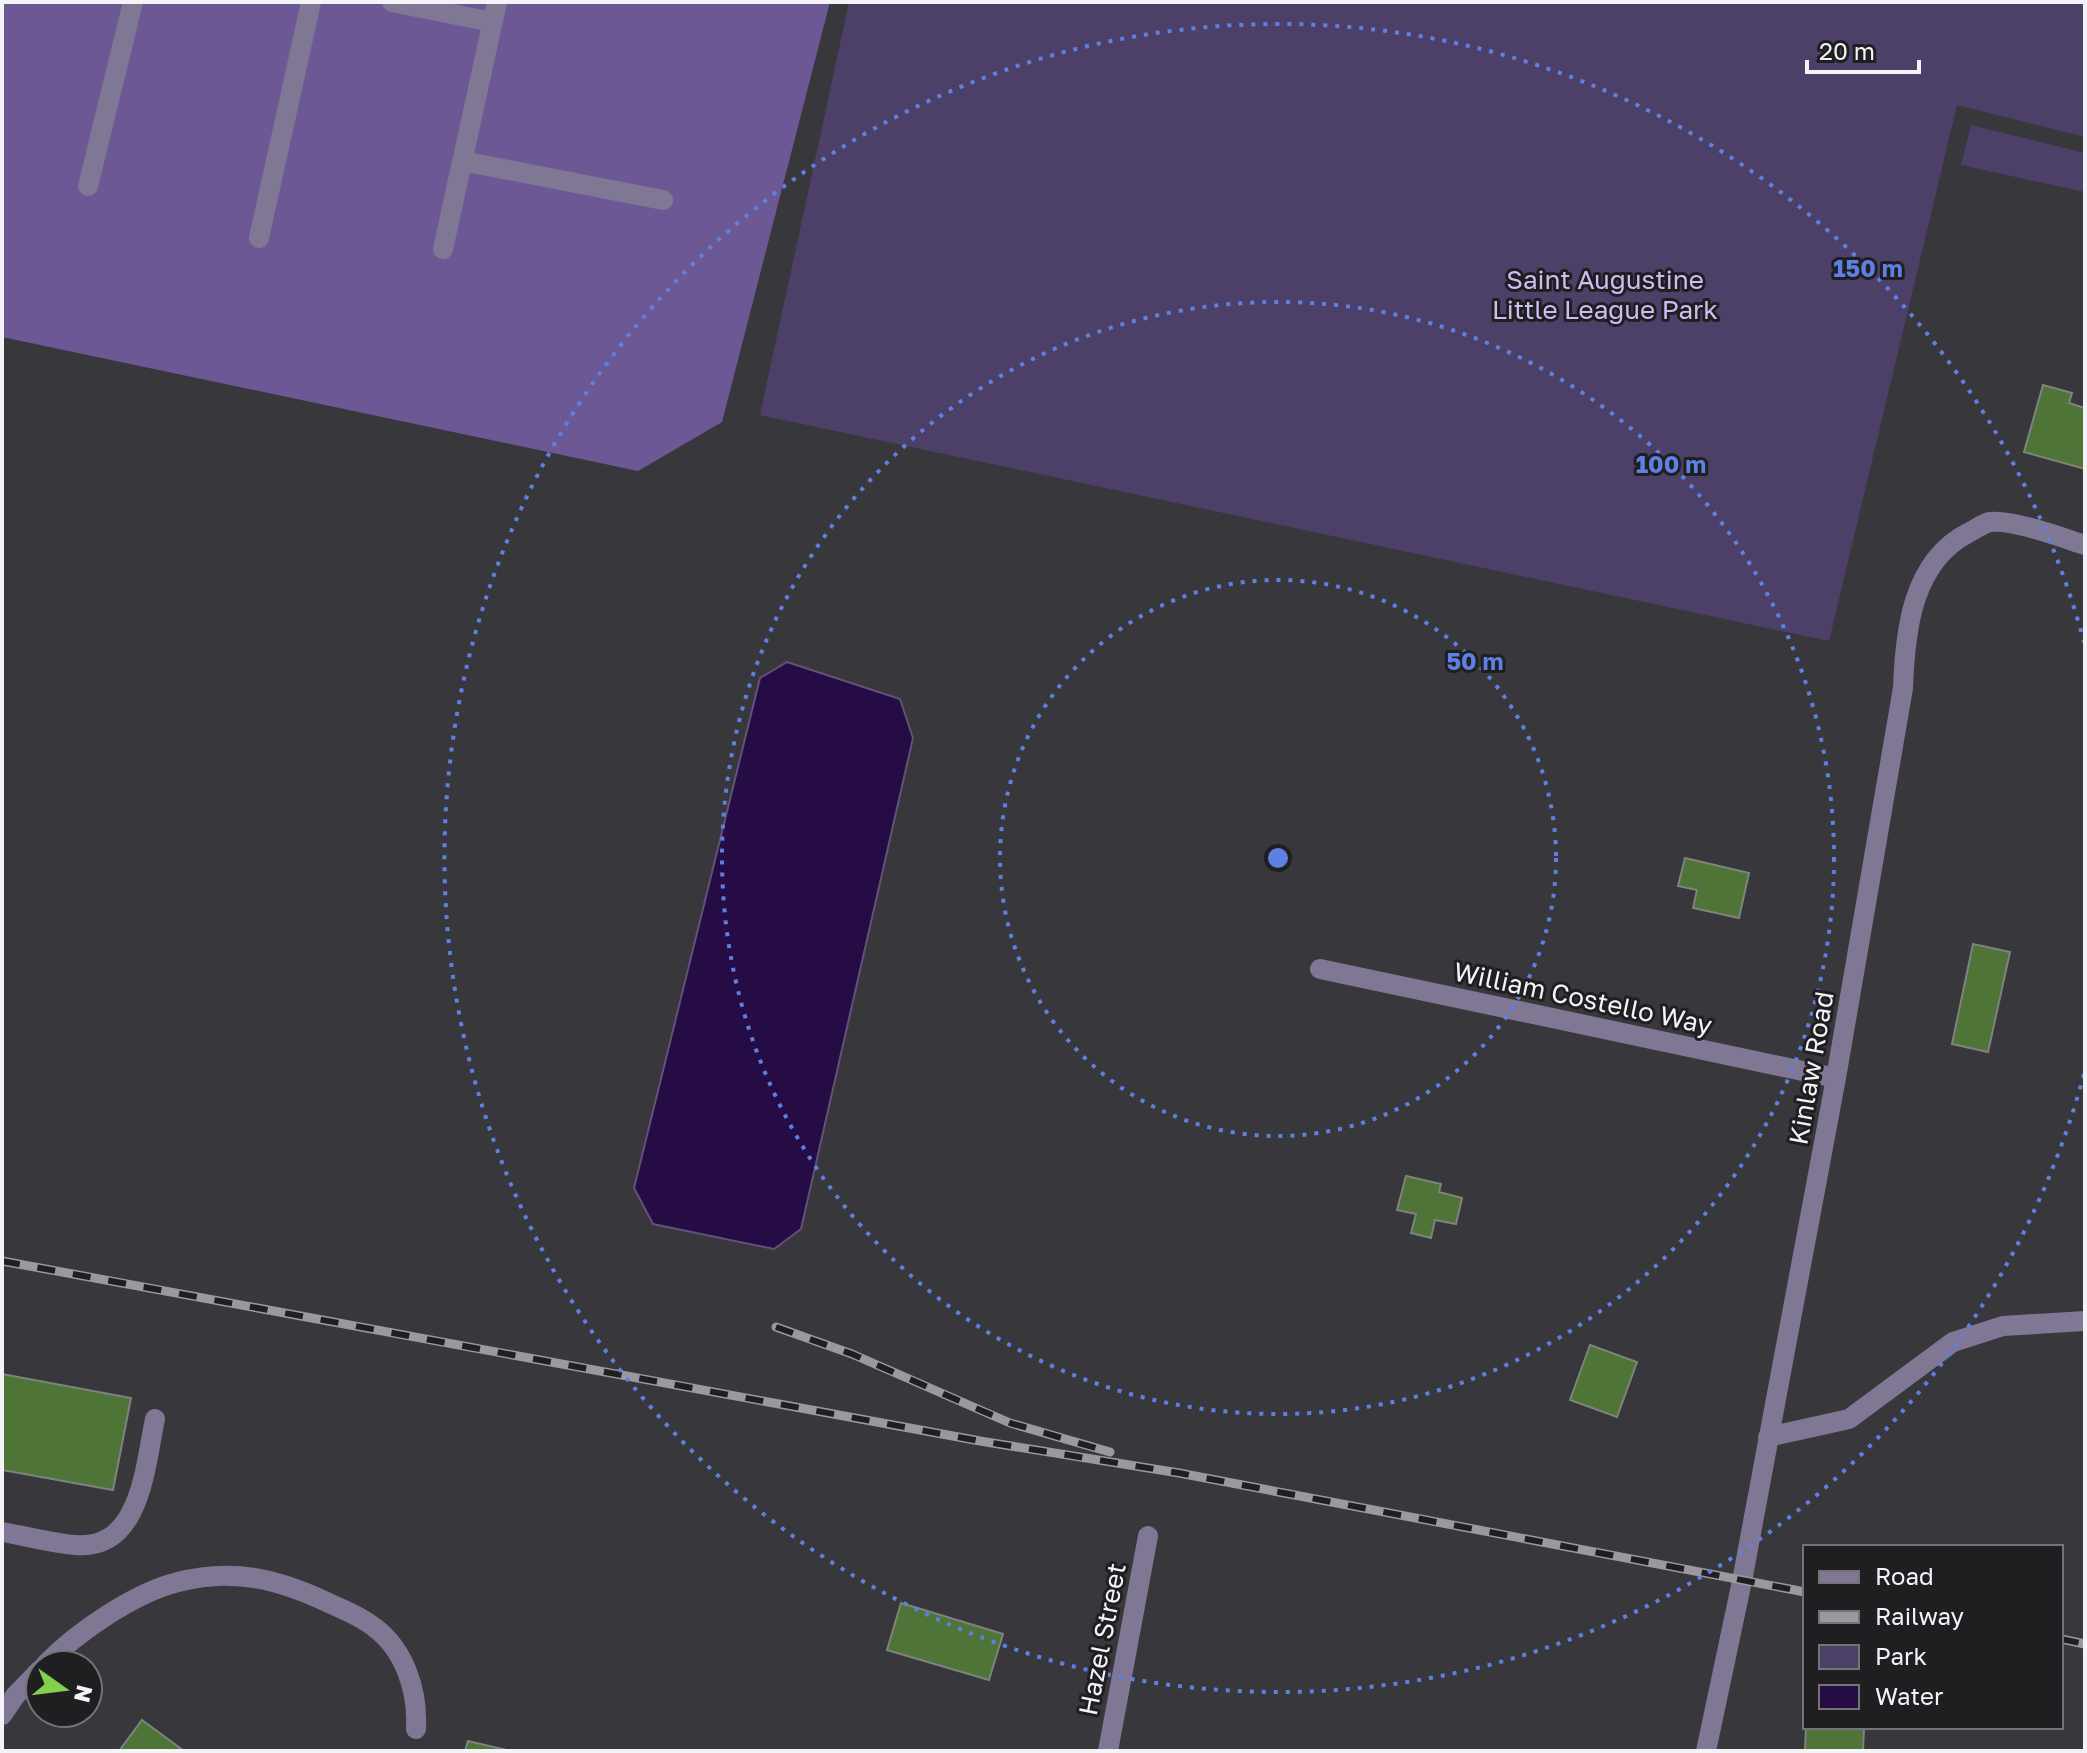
<svg xmlns="http://www.w3.org/2000/svg" width="2087" height="1753" font-family="'Golos Text',sans-serif">
	<style>
		.green { fill: #4d4068 }
		.forest { fill: #6d5896 }
		.water { fill: #250c44; stroke: #63517a; stroke-width: 2 }
		.building { fill: #4e7437; stroke: #7f837d; stroke-width: 2 }
		.lines { fill: none; stroke-linecap: round; stroke-linejoin: round }
		.minor { stroke: #807794; stroke-width: 20 }
		.rail-casing { stroke: #9a999d; stroke-width: 9 }
		.rail { stroke: #1f1e21; stroke-width: 6; stroke-dasharray: 18; stroke-linecap: butt }
		.ring { fill: none; stroke: #5e80e1; stroke-width: 4; stroke-dasharray: 4 8 }
		.labels { text-anchor: middle; dominant-baseline: central; stroke-width: 6; stroke-linejoin: round; paint-order: stroke }
		.park-label { font-size: 26px; fill: #cebdf3; stroke: #1f1e21 }
		.street-label { font-size: 26px; fill: #f4f3f7; stroke: #1f1e21 }
		.centre { fill: #5e80e1; stroke: #1f1e21; stroke-width: 4 }
		.ring-label { font-size: 24px; text-anchor: middle; font-weight: bold; fill: #5e80e1; stroke: #1f1e21; stroke-width: 6; stroke-linejoin: round; paint-order: stroke }
	</style>
	<rect width="100%" height="100%" fill="#38373c"/>
	<!-- green -->
	<path class="green" d="M849 2H2085V137L1957 105 1829 641 760 415Z
		M1971 125 2085 153V192L1961 165Z"/>
	<!-- forest -->
	<path class="forest" d="M2 2H830L722 422 638 471 2 337Z"/>
	<!-- water -->
	<path class="water" d="M787 662 900 699 913 738 801 1229 774 1249 653 1224 634 1188 760 678Z"/>
	<!-- building -->
	<path class="building" d="M2043 385 2072 393 2069 403 2085 408V469L2024 452Z
		M1685 858 1749 873 1739 918 1693 908 1697 890 1678 886Z
		M1973 944 2010 952 1988 1052 1952 1044Z
		M1406 1176 1441 1184 1439 1192 1462 1198 1456 1224 1435 1220 1431 1238 1411 1233 1416 1214 1397 1210Z
		M1590 1345 1637 1362 1617 1417 1570 1400Z
		M2 1374 131 1398 113 1490 2 1470Z
		M901 1603 1003 1634 989 1680 887 1650Z
		M142 1720 184 1751H119Z
		M1806 1727H1864L1863 1751H1805Z
		M468 1741 511 1751H465Z"/>
	<g class="lines">
		<!-- minor -->
		<path class="minor" d="M392 2 492 22
			M462 161 663 200
			M88 186 133 2
			M259 238 311 2
			M443 249 497 2
			M1320 969 1836 1078
			M1768 1437 1849 1419 1953 1342 2003 1326 2085 1321
			M2 1532C26 1536 51 1543 75 1545 141 1551 145 1466 155 1419
			M45 1665C77 1632 134 1593 178 1582 234 1567 281 1580 331 1604 346 1611 360 1616 374 1627 405 1650 418 1691 416 1729
			M2 1715 15 1696 40 1670
			M1108 1751 1148 1536
			M1706 1751 1742 1581 1836 1078 1903 688C1905 631 1912 562 1968 533 1975 530 1983 523 1990 522 2012 519 2063 538 2085 545"/>
		<defs>
			<path id="rail" d="M2 1261 980 1441 1179 1473 1805 1592
				M776 1327 852 1354 1010 1423 1110 1452
				M2061 1639 2085 1644"/>
		</defs>
		<!-- rail casing -->
		<use href="#rail" class="rail-casing"/>
		<!-- rail -->
		<use href="#rail" class="rail"/>
	</g>
	<!-- distance rings -->
	<g class="ring">
		<circle cx="1278" cy="858" r="278"/>
		<circle cx="1278" cy="858" r="556"/>
		<path d="M2084 1074A834 834 0 1 1 2084 642"/>
	</g>
	<g class="labels">
		<!-- park labels -->
		<g class="park-label">
			<text x="1605" y="279">Saint Augustine<tspan x="1605" dy="30">Little League Park</tspan></text>
		</g>
		<!-- street labels -->
		<g class="street-label">
			<text transform="translate(1583 998) rotate(12)">William Costello Way</text>
			<text transform="translate(1811 1068) rotate(-80)">Kinlaw Road</text>
			<text transform="translate(1102 1639) rotate(-79)">Hazel Street</text>
		</g>
	</g>
	<circle cx="1278" cy="858" r="12" class="centre"/>
	<g class="ring-label">
		<text x="1868" y="277">150 m</text>
		<text x="1671" y="473">100 m</text>
		<text x="1475" y="670">50 m</text>
	</g>
	<!-- border -->
	<rect width="2087" height="1753" fill="none" stroke="#f4f3f7" stroke-width="8"/>
	<!-- legend -->
	<rect x="1803" y="1545" width="260" height="184" fill="#1f1e21" stroke="#747377" stroke-width="2"/>
	<rect x="1819" y="1571" width="40" height="12" fill="#807794" stroke="#747377" stroke-width="2"/>
	<text x="1875" y="1585" font-size="24" fill="#f4f3f7">Road</text>
	<rect x="1819" y="1611" width="40" height="12" fill="#9a999d" stroke="#747377" stroke-width="2"/>
	<text x="1875" y="1625" font-size="24" fill="#f4f3f7">Railway</text>
	<rect x="1819" y="1645" width="40" height="24" fill="#4d4068" stroke="#747377" stroke-width="2"/>
	<text x="1875" y="1665" font-size="24" fill="#f4f3f7">Park</text>
	<rect x="1819" y="1685" width="40" height="24" fill="#250c44" stroke="#747377" stroke-width="2"/>
	<text x="1875" y="1705" font-size="24" fill="#f4f3f7">Water</text>
	<!-- north arrow -->
	<g transform="translate(64 1689) rotate(104)"><circle r="38" fill="#1f1e21" stroke="#747377" stroke-width="2"/>
	<path d="M0-6L14 30L0 20L-14 30Z" fill="#83d04e"/>
	<text y="-12" font-size="22" font-weight="bold" text-anchor="middle" fill="#f4f3f7">N</text>
	</g>
	<!-- scale -->
	<path d="M1807 60v12h112v-12" fill="none" stroke="#f4f3f7" stroke-width="4"/>
	<text x="1819" y="60" font-size="24" fill="#f4f3f7" stroke="#1f1e21" stroke-width="6" paint-order="stroke">20 m</text>
</svg>
